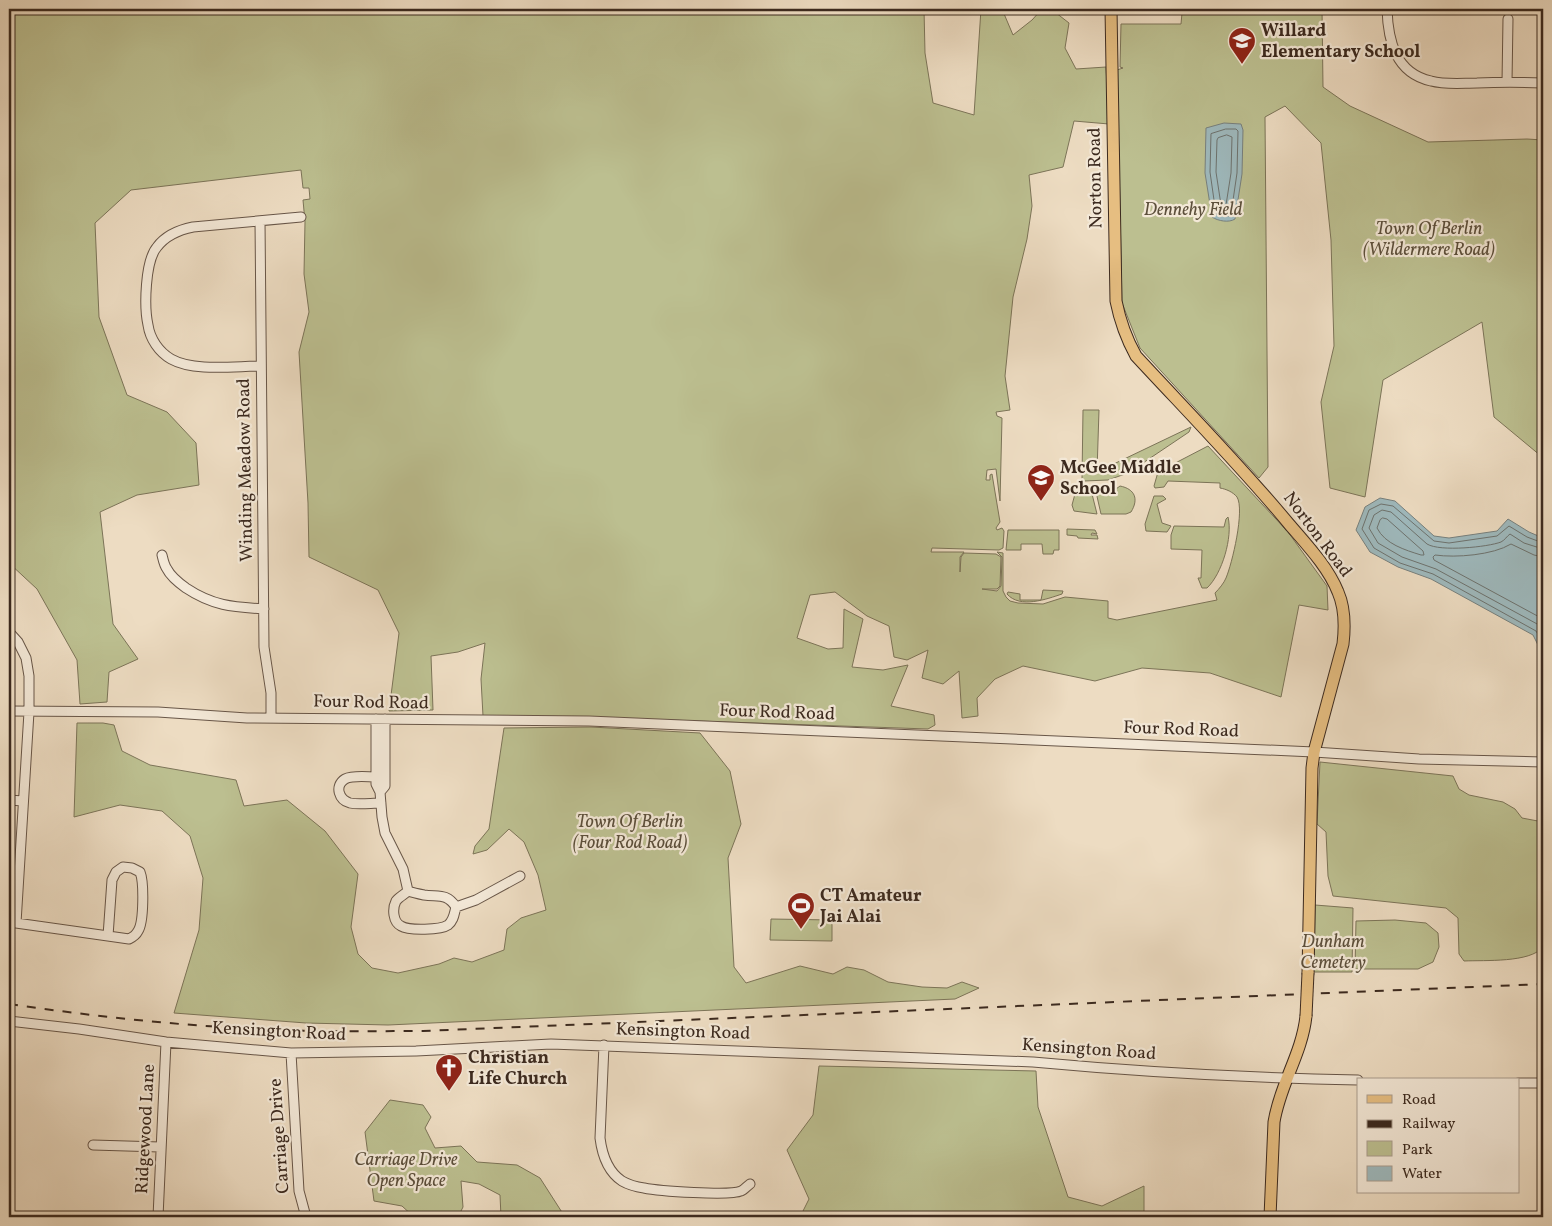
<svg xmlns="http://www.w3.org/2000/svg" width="1552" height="1226" font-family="Vollkorn,serif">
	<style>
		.green { fill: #bcbf90; stroke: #7c7458 }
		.water { fill: #9eb9bd; stroke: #77807e }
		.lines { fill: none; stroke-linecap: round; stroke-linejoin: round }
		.shore { stroke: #6d726e; stroke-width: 1 }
		.minor-casing { stroke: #685648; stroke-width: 11 }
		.major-casing { stroke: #3c2a1f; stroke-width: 13 }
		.minor { stroke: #f3e8d7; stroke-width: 9 }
		.major { stroke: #e6be81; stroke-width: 11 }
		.rail { stroke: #3c2a1f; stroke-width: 2; stroke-dasharray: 9 9; stroke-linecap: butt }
		.major-bridge-casing { stroke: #3c2a1f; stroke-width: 13; stroke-linecap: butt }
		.major-bridge { stroke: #e6be81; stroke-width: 11 }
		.labels { text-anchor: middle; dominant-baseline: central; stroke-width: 4.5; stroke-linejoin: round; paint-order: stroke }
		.poi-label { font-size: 18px; font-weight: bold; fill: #3c2a1f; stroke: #f3e8d7; text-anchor: start }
		.street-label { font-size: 18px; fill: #3c2a1f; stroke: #f3e8d7 }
		.park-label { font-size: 18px; font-style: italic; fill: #5c4f3b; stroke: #f3e8d7 }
	</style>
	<rect width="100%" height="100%" fill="#eddcc2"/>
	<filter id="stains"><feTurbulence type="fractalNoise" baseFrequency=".004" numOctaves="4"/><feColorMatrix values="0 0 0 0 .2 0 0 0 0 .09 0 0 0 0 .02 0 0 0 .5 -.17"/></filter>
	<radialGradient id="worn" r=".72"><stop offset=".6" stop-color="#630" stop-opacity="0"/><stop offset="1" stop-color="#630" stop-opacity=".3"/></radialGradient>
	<!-- green -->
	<path class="green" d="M9 9H924L925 53 933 103 974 115 981 9H1002L1013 35 1032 20 1042 9H1051L1069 23 1065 48 1076 69 1106 67 1109 124 1074 121 1063 167 1029 175 1032 206 1027 239 1013 297 1005 376 1010 410 996 412 997 416 1002 418 1000 501 996 469 987 470 986 480H990V475L992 474 1000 522 996 528 997 530 1002 528 1004 531 1003 548 999 550 932 548 931 552H964L960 557V572L961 557 964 553 996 554 1001 557 1000 586 997 589H982L997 591 1001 586 1002 557 997 552 1003 553V591L1006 597 1010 601 1018 603 1043 604 1065 597 1108 601V618L1117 620 1217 600 1215 593C1219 589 1224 583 1226 578 1232 564 1245 510 1237 497 1233 492 1226 489 1220 488V483L1168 481 1164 487 1155 488 1154 486 1158 472 1208 446 1288 532 1327 586 1328 610 1299 605 1281 697 1210 673 1142 668 1095 681 1023 666 995 679 977 698 978 716 962 718 959 671 943 684 922 678 928 650 907 660 894 657 889 626 867 616 835 592 810 595 797 638 828 649 843 648 844 609 863 619 852 667 883 670 908 665 891 706 934 715 935 725 928 729 669 720 483 716 481 679 485 643 458 652 431 656 433 710 389 711 399 633 378 590 309 557 308 503 299 352 309 312 304 274 305 222 303 200 310 199 309 188H303L301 170 131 190 95 223 99 317 127 395 167 412 196 443 199 485 137 495 100 512 113 624 138 659 109 672 107 702 80 704 77 660 37 589 9 563Z
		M1226 9H1322L1323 87 1350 106 1428 142 1527 139 1543 140V457L1541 456 1494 417 1482 322 1383 380 1365 497 1330 488 1321 402 1334 346 1331 240 1321 143 1285 106 1265 117 1268 467 1259 478 1140 348 1122 303 1117 70 1123 68 1120 67 1121 24H1181L1182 13 1226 14Z
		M1083 410H1099L1097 472 1191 427 1189 432 1128 473 1108 480 1084 481 1082 479Z
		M1120 486C1135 489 1139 499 1131 512L1126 514H1101L1096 492 1093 490 1116 489Z
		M1081 492 1092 494 1097 514 1074 511 1072 505 1075 494 1078 495Z
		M1154 496H1163L1166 499 1157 504 1162 523 1171 526 1167 532 1146 531 1145 524Z
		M1228 517C1233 537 1222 574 1207 588H1202L1198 578H1201L1202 550 1171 549V535L1174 526 1224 527 1226 519Z
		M1067 529 1095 530 1097 534 1092 533 1091 535H1097L1098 539 1078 538 1077 536 1067 535Z
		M1008 530H1059V550H1054L1053 554H1043L1042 544H1021V550H1006Z
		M1043 590 1063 591 1062 594C1047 599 1020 609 1007 594L1008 592 1020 594V600H1041Z
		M77 723H103L114 725 122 751 150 765 236 780 244 806 287 800 325 831 358 874 351 927 358 954 372 968 398 973 439 964 454 958 472 962 504 950 507 929 521 918 546 910 538 875 524 842 509 829 487 850 473 854 475 846 489 829 504 728 591 727 700 733 730 771 741 824 728 858 734 967 746 983 800 966 833 974 847 967 864 970 888 982 922 987 947 988 962 982 979 988 955 999 388 1025 306 1023 174 1013 199 930 203 878 190 836 162 811 120 805 74 817Z
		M1320 762 1453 776 1459 789 1469 795 1503 802 1515 809 1522 818 1543 822V947C1530 963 1485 960 1464 961L1459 954 1458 918 1446 908 1333 896 1328 876 1326 832 1317 824Z
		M1315 905 1353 908 1352 972H1314Z
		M771 919 832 920V941L770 940Z
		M1395 920 1426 923 1438 933 1439 947 1433 962 1418 969H1355L1356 921Z
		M819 1066 1036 1071 1038 1107 1068 1197 1102 1206 1144 1186V1217H800L809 1199 787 1150 813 1115Z
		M390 1100 423 1105 431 1117 425 1128 435 1148 461 1146 477 1162 517 1165 540 1178 565 1217H501L500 1195 479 1184 461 1181 463 1207 458 1217H414L402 1206 374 1201 365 1132Z"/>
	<!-- water -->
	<path class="water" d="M1224 123 1241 124 1243 130 1242 174 1235 219C1229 223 1218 221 1212 217L1205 173 1206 128Z
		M1380 498 1395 501 1434 536 1449 538 1497 531 1508 519 1529 532 1543 538V655L1533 635 1431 579 1398 567 1370 552 1356 530 1365 507Z"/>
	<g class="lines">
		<!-- shore -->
		<path class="shore" d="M1226 129H1236L1238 131 1237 173 1231 214 1229 216 1216 214 1210 172 1211 134Z
			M1227 135 1232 137 1231 173 1226 205 1223 207 1221 205 1216 172 1217 140 1218 138Z
			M1383 518 1387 519 1423 551 1424 555H1421C1405 550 1385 544 1377 528L1380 520Z
			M1543 543 1527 537 1509 526 1497 536 1449 543 1434 541 1393 506 1381 504 1369 510 1362 529 1374 548 1400 563 1433 574 1536 631 1543 643
			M1543 549 1524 543 1510 534C1507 536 1505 540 1501 542 1488 547 1440 552 1427 544L1391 512 1382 510 1374 515 1369 528 1378 543 1402 557 1436 569 1539 625 1543 630
			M1543 557 1534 555 1511 544C1493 555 1456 558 1435 555L1433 557 1434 560 1543 619"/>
		<defs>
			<path id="minor" d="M1387 9C1388 40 1395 73 1431 81 1446 85 1462 83 1477 83 1499 82 1521 82 1543 83
				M1507 82 1508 19
				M260 221 264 647 271 693V718
				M261 366C235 366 194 372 171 359 159 352 150 339 148 325 144 307 145 261 157 247 166 235 178 230 193 227L301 217
				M162 555C163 559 164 565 167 569 171 577 179 583 186 588 213 606 233 607 264 609
				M9 632 18 642 26 658 29 676V712L16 923
				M9 711 158 712 247 718 589 721 1314 752 1419 759 1543 762
				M376 719V784L380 792 385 786V719
				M376 777C367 777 353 775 345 779 334 786 339 800 350 803 359 805 371 803 381 803
				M380 792 382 817 385 833 403 869 408 891C405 894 399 897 396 901 392 909 393 922 401 926 409 931 441 930 448 925 454 920 454 914 456 907 447 893 439 897 424 895 419 894 414 893 408 891
				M9 800 23 801
				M123 867 132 868 140 872C144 882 144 922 138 931 136 935 133 937 129 939L108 936 112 880 116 872Z
				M456 907 476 900 520 876
				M9 922 108 936
				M9 1021 79 1029 166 1042 291 1053 416 1051 551 1044 1033 1062C1141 1072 1250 1078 1358 1080
				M604 1045 600 1138C602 1154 607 1171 622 1181 629 1185 637 1187 644 1188 658 1191 730 1196 741 1191 744 1190 747 1186 750 1184
				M291 1053 299 1191 306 1217
				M1518 1083H1543
				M93 1145 160 1147
				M158 1217 166 1042"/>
			<path id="major" d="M1111 9 1116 301C1120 321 1126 338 1136 356 1187 411 1241 466 1289 524 1307 545 1328 567 1338 592 1345 608 1345 627 1343 644L1314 752 1312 768 1308 973
				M1270 1217 1274 1122C1280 1084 1302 1054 1306 1016"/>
		</defs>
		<!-- minor casing -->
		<use href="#minor" class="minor-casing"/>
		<!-- major casing -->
		<use href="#major" class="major-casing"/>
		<!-- minor -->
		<use href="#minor" class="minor"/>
		<!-- major -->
		<use href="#major" class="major"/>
		<!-- rail -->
		<path class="rail" d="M9 1004C99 1017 190 1027 282 1030 329 1032 376 1031 423 1031L1543 984"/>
		<defs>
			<path id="major-bridge" d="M1306 1016 1308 973"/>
		</defs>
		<!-- major-bridge casing -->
		<use href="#major-bridge" class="major-bridge-casing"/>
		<!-- major-bridge -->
		<use href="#major-bridge" class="major-bridge"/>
	</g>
	<!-- icons -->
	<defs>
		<symbol id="school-pin" viewBox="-11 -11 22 30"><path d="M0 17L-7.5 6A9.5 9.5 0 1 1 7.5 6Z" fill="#8f2418" stroke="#f3e8d7"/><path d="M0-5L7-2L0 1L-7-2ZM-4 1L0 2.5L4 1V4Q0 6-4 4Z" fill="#fff"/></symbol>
		<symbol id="stadium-pin" viewBox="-11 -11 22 30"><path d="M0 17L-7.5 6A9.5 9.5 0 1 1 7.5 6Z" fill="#8f2418" stroke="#f3e8d7"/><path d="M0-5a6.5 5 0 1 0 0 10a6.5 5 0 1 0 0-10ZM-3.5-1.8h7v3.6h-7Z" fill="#fff"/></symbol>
		<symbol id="church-pin" viewBox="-11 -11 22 30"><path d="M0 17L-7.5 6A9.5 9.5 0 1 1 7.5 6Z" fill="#8f2418" stroke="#f3e8d7"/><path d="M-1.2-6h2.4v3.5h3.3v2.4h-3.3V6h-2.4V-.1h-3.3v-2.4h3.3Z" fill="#fff"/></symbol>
	</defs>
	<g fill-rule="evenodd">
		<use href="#school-pin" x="1226" y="25" width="32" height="43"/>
		<use href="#school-pin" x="1025" y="462" width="32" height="43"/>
		<use href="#stadium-pin" x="785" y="890" width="32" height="43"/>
		<use href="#church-pin" x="433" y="1052" width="32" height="43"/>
	</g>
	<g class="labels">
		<!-- poi labels -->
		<g class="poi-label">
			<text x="1261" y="31">Willard<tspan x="1261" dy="21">Elementary School</tspan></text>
			<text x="1060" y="468">McGee Middle<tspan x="1060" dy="21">School</tspan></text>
			<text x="820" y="896">CT Amateur<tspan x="820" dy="21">Jai Alai</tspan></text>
			<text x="468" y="1058">Christian<tspan x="468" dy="21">Life Church</tspan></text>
		</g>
		<!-- street labels -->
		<g class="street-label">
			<text transform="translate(1096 178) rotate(-91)">Norton Road</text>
			<text transform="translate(246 470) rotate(-91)">Winding Meadow Road</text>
			<text transform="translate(1317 535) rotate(53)">Norton Road</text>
			<text transform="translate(371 703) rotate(1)">Four Rod Road</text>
			<text transform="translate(777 713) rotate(2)">Four Rod Road</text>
			<text transform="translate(1181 730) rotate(2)">Four Rod Road</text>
			<text transform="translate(279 1032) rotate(3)">Kensington Road</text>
			<text transform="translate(683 1032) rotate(2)">Kensington Road</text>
			<text transform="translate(1089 1050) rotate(4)">Kensington Road</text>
			<text transform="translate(146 1129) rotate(-87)">Ridgewood Lane</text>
			<text transform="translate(280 1136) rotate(-94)">Carriage Drive</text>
		</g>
		<!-- park labels -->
		<g class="park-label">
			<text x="1193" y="210">Dennehy Field</text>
			<text x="1429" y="229">Town Of Berlin<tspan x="1429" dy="21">(Wildermere Road)</tspan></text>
			<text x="630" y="822">Town Of Berlin<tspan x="630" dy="21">(Four Rod Road)</tspan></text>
			<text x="1333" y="942">Dunham<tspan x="1333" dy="21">Cemetery</tspan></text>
			<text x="406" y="1160">Carriage Drive<tspan x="406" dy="21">Open Space</tspan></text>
		</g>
	</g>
	<!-- margin -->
	<rect width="1552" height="1226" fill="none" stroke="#eddcc2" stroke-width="30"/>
	<rect x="10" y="10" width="1532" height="1206" fill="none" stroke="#3c2a1f" stroke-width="2.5"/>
	<rect x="15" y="15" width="1522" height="1196" fill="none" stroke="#3c2a1f"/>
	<!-- legend -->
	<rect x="1357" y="1078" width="162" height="115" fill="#f3e8d7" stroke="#aa9c8d"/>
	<rect x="1367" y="1095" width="25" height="8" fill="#e6be81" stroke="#aa9c8d"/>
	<text x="1402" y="1104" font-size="15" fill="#3c2a1f">Road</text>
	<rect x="1367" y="1120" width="25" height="8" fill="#3c2a1f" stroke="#aa9c8d"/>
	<text x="1402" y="1128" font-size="15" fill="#3c2a1f">Railway</text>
	<rect x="1367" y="1141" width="25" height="15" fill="#bcbf90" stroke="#aa9c8d"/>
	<text x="1402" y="1154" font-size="15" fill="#3c2a1f">Park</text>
	<rect x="1367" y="1166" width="25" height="15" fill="#9eb9bd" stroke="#aa9c8d"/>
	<text x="1402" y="1178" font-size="15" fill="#3c2a1f">Water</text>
	<rect width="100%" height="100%" filter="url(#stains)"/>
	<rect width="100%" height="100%" fill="url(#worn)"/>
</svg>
